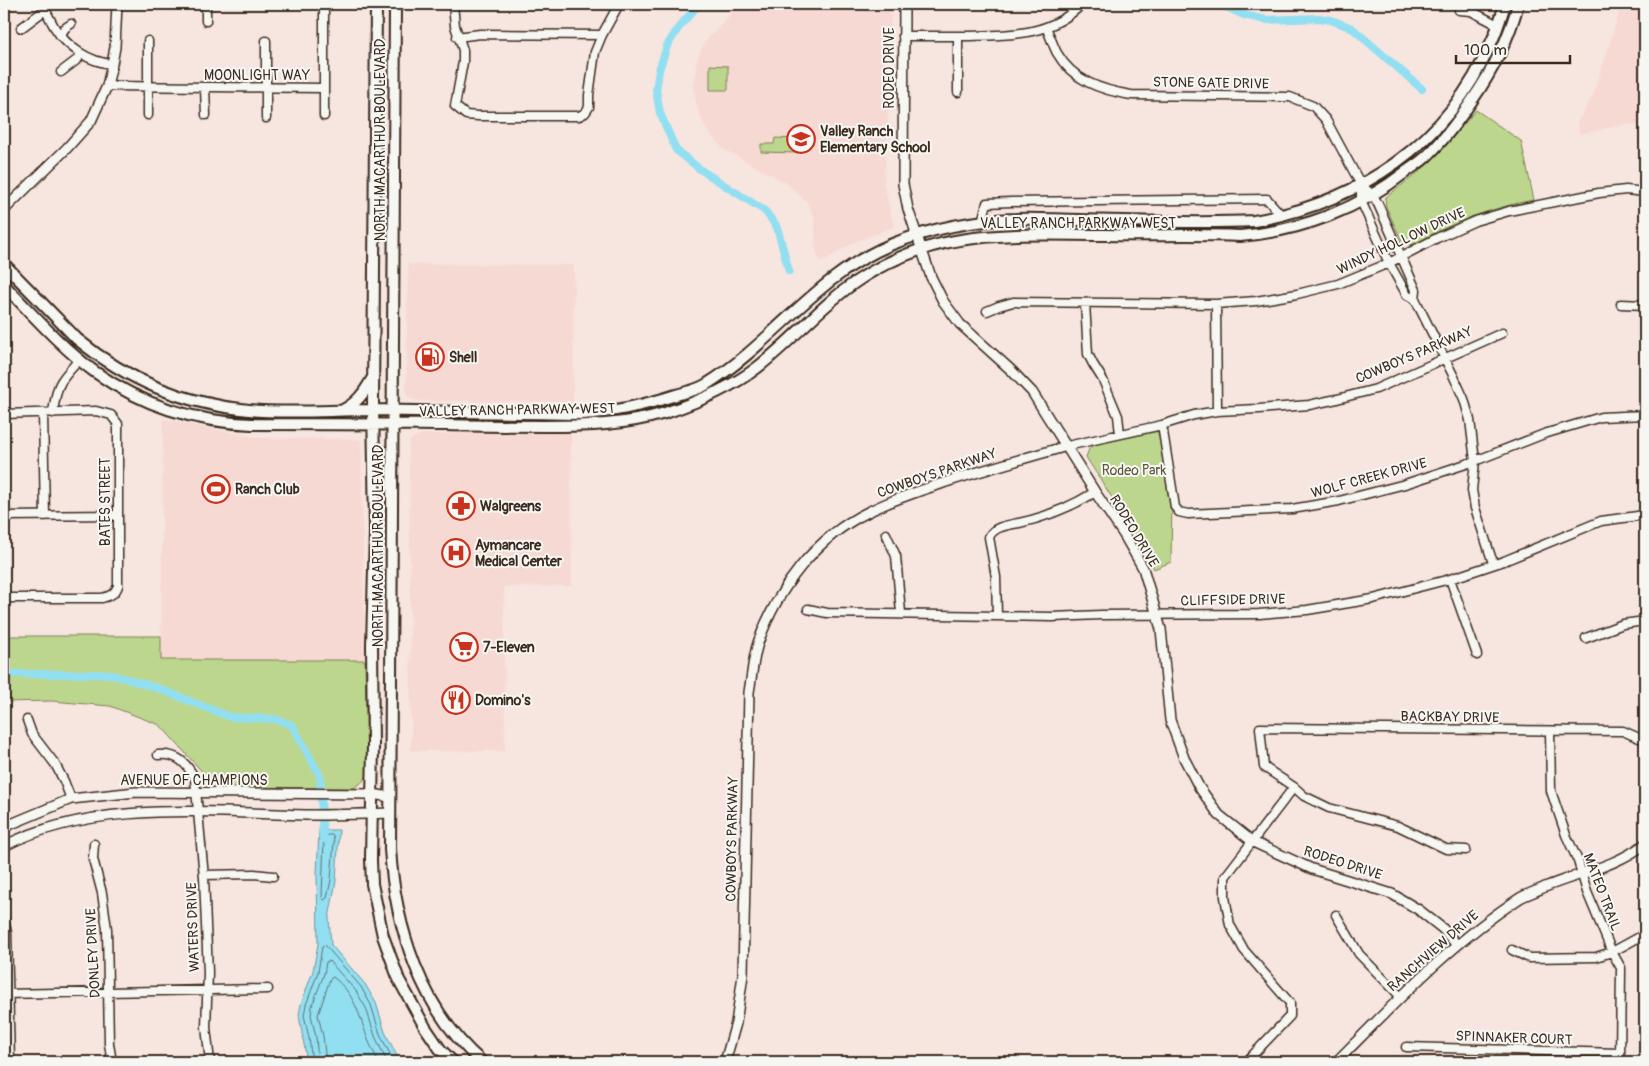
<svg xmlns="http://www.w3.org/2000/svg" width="1649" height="1066" font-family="Pangolin,sans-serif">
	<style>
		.built { fill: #f7d9d4 }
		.green { fill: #bdd68d; stroke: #7c8056 }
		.water { fill: #92dff2; stroke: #6f979d }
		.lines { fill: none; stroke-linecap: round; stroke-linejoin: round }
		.shore { stroke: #5e7273; stroke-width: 1 }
		.canal { stroke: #92dff2; stroke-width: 8 }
		.minor-casing { stroke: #3b2a1e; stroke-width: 11 }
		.tertiary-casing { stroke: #3b2a1e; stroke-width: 12 }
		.secondary-casing { stroke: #3b2a1e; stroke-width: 14 }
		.minor { stroke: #f6f6f2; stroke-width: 8 }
		.tertiary { stroke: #f6f6f2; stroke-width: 9 }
		.secondary { stroke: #f6f6f2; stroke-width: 10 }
		.labels { text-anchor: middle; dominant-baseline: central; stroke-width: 4; stroke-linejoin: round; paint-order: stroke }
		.street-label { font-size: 14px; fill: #3b2a1e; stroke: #f6f6f2 }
		.poi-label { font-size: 14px; font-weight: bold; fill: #3b2a1e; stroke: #f6f6f2; text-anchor: start }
		.park-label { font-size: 14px; fill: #5c553a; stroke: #f6f6f2 }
	</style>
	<rect width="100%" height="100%" fill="#f7e5e0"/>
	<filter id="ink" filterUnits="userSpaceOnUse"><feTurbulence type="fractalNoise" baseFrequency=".02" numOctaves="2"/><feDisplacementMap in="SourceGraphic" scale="10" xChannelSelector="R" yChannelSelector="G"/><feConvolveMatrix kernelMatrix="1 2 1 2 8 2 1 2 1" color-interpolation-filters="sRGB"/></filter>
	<g filter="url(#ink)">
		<!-- built -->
		<path class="built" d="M740 4H891L889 101 884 184 894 227 853 243 820 263 816 249 814 217 807 202 786 183 723 149 706 129 697 108 693 86 697 59 704 43Z
			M1621 4H1645V126L1627 124 1580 134 1577 122 1592 97 1607 53Z
			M408 264 574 265 573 402 415 401 406 395Z
			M163 419 260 438 351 439 361 440 365 660H161Z
			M571 433 572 586 504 587 505 751H411L409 441 421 434Z"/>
		<!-- green -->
		<path class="green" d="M710 65 728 66V90H710Z
			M1476 110 1521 141 1534 200C1500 206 1470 216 1439 231 1427 236 1414 252 1402 241L1386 207 1385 198 1419 172 1440 152Z
			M775 138 798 139V153L761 152V144H774Z
			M1159 431 1172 499 1171 562 1154 569 1134 532 1086 457 1089 449 1093 445Z
			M4 636H161V660H365L367 759C371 772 366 782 353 788L216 787 160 725 110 706 52 701 4 702Z"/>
		<!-- water -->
		<path class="water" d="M319 830H339L336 881 329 918 331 945 365 984 376 1003 385 1032 400 1062H307L299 1015 301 1004 313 971 318 944 317 873Z"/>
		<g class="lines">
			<!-- shore -->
			<path class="shore" d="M325 835H333L334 841 331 880 327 898 324 900 322 898 324 837Z
				M312 1062 309 1038 304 1015 306 1005 318 972 322 947 325 945 361 987 371 1005 380 1034 394 1062
				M318 1062 316 1037 311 1015 312 1006 324 974 326 962 329 961 356 991 366 1008 375 1036 387 1062
				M326 1062 323 1036 318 1015 330 979 333 977C354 993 359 1014 367 1037 370 1046 375 1054 379 1062"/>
			<!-- canal -->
			<path class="canal" d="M699 4 679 27 667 46 659 70 656 90 660 113 676 150 701 170 765 211 777 227 789 271
				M1220 4 1244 15 1266 20 1319 18 1331 20 1352 28 1422 89
				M4 674H110L157 688 230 717 275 719 292 725 320 776 323 839"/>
			<defs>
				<path id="minor" d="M42 4C47 12 50 20 55 28 67 47 89 62 112 64
					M206 4V21
					M453 4 455 26 463 50V62L455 106 466 115 478 116H579L585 113 589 107V95L595 52 602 35 619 4
					M1459 10 1471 11 1498 25
					M1471 11 1478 4
					M1046 27C1050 36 1053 45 1057 53 1073 81 1101 90 1131 95L1290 97 1313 106 1326 120 1361 185 1373 195 1378 204 1416 290 1415 299 1454 377 1464 399 1470 420 1475 461 1472 490 1475 508 1493 563
					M21 28 45 10
					M60 36 65 28 71 24
					M903 36C925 36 948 36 970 36 1012 35 1050 36 1082 4
					M958 36V92
					M457 37 480 34 602 35
					M266 41V118
					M61 72 78 59 80 53
					M107 86 323 88
					M205 87 206 115
					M148 115V41
					M324 116V4
					M1361 185V201L1389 263 1407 295 1415 299
					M982 222 987 203 1011 202 1267 199 1282 216
					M1085 303 1088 354 1093 364 1103 380 1118 416 1120 434
					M1216 304 1217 411
					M1621 304 1645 305
					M987 311 999 306 1013 302 1216 304 1256 301 1297 294 1338 284 1389 263 1437 238 1475 221 1509 211 1599 193 1626 190 1645 192
					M43 413 45 516
					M53 413C57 382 60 381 80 359
					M4 414 96 411 111 415 118 424V586C115 594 110 596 102 598H4
					M1162 425 1175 507 1179 512 1188 514 1292 509 1339 501 1405 484 1475 461 1544 434 1601 417 1645 415
					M1067 446 1162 425 1194 415 1217 411 1259 409 1309 405 1337 399 1376 389 1502 333
					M4 516 117 515
					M886 534 896 556 901 613
					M1450 579 1477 655
					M808 609 827 613 1052 617 1101 615 1259 614 1307 610 1373 599 1450 579 1504 561 1601 521 1645 515
					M997 615 996 577 989 537C994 526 1009 525 1019 523 1047 517 1071 507 1095 492
					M1586 638 1623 624 1645 621
					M27 720 32 734 55 764 64 781 71 799
					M1550 731 1551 791 1566 835 1578 861 1587 892 1612 952 1621 968 1620 1062
					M158 755C177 753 187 763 195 779L204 877 208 973 206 1027 210 1062
					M94 844 93 859 102 893 107 929 109 1044 112 1062
					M1466 850 1446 849 1398 826 1329 808 1304 796 1294 787 1264 767 1260 728 1623 731 1639 738
					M204 875 254 874 273 876
					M1336 915 1359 954 1401 997
					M4 919 7 933 10 1062
					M1512 950 1529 958 1596 957 1612 952 1645 934
					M4 994 268 989
					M1406 1047 1620 1053
					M1244 1062 1248 1060 1290 1016V1003L1244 950 1230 925 1225 897V877L1294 787"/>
				<path id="tertiary" d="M904 4 903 184 908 209 931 277 943 301 960 324 1011 370 1032 392 1095 492 1124 535 1143 568 1161 629 1170 720 1184 758 1199 787 1219 815 1253 842 1312 869 1392 894 1419 910 1443 929 1457 945
					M4 210 67 148 91 121 107 86 112 64 115 47 117 4
					M4 827 71 799 136 792 372 794 390 797
					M4 846C96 799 211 813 310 815 337 815 364 814 390 813
					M725 1062 736 1023 743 975 749 692C752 676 753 658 758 643 777 589 816 537 868 512 893 499 920 491 946 482 986 469 1026 458 1067 446
					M1336 1062C1394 1004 1451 943 1520 898 1527 894 1537 891 1545 887 1579 873 1615 867 1645 844"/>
				<path id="secondary" d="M376 4 373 402 375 531 372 645 373 745 371 860 372 884 383 936 399 980 425 1027 440 1049 453 1062
					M395 4 390 849C395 927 421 1010 482 1062
					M4 264 77 339C128 381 184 404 249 410 289 414 331 410 371 410 441 412 512 413 583 414 615 412 645 405 676 395 686 392 698 390 707 384 774 342 816 276 890 245 929 229 974 220 1016 219 1037 218 1059 220 1080 220 1138 221 1196 224 1254 221 1359 202 1448 144 1491 43 1497 31 1501 17 1505 4
					M4 285C32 314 63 349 95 372 142 405 196 422 252 424 317 424 382 424 446 425 479 426 512 426 546 426 586 426 626 425 665 413 698 402 731 388 758 367 793 340 820 306 857 281 936 227 1014 235 1104 235 1150 236 1195 234 1240 236 1301 231 1359 209 1407 171 1414 166 1422 161 1428 155 1445 139 1458 121 1471 102 1492 72 1509 39 1518 4
					M343 410C357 403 364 393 372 379"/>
			</defs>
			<!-- minor casing -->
			<use href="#minor" class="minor-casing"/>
			<!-- tertiary casing -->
			<use href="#tertiary" class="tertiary-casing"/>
			<!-- secondary casing -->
			<use href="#secondary" class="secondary-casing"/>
			<!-- minor -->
			<use href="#minor" class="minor"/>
			<!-- tertiary -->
			<use href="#tertiary" class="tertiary"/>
			<!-- secondary -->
			<use href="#secondary" class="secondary"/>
		</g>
	</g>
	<!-- icons -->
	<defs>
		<symbol id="school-ring" viewBox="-11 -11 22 22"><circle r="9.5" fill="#f6f6f2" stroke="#c8321e" stroke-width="1.5"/><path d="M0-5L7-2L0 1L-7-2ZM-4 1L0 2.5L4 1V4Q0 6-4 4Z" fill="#c8321e"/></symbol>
		<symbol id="fuel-ring" viewBox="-11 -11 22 22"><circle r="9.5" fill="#f6f6f2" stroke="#c8321e" stroke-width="1.5"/><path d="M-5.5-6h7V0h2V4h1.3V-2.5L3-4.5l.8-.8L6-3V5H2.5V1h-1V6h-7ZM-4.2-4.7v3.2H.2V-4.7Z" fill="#c8321e"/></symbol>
		<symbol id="stadium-ring" viewBox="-11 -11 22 22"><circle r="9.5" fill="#f6f6f2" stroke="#c8321e" stroke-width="1.5"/><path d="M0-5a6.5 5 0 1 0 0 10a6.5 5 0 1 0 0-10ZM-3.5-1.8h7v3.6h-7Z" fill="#c8321e"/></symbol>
		<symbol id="pharmacy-ring" viewBox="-11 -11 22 22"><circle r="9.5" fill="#f6f6f2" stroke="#c8321e" stroke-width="1.5"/><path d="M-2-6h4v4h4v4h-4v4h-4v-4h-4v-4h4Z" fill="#c8321e"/></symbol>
		<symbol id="hospital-ring" viewBox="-11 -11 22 22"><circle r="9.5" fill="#f6f6f2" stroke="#c8321e" stroke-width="1.5"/><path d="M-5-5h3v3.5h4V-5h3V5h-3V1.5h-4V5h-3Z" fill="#c8321e"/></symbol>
		<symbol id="supermarket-ring" viewBox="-11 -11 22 22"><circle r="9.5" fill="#f6f6f2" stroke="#c8321e" stroke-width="1.5"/><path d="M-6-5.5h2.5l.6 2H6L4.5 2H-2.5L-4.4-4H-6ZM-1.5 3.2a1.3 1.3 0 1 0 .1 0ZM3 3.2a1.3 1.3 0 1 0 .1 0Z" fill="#c8321e"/></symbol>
		<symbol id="restaurant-ring" viewBox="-11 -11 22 22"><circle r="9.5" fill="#f6f6f2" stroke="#c8321e" stroke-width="1.5"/><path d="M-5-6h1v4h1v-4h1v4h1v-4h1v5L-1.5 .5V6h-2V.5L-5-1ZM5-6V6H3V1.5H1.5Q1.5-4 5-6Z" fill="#c8321e"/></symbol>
	</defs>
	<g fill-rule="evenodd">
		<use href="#school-ring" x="785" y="123" width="32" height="32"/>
		<use href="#fuel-ring" x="414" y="341" width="32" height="32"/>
		<use href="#stadium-ring" x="200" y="473" width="32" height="32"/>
		<use href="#pharmacy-ring" x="445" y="490" width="32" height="32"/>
		<use href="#hospital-ring" x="440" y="537" width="32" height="32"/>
		<use href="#supermarket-ring" x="448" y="631" width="32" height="32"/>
		<use href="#restaurant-ring" x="440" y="684" width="32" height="32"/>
	</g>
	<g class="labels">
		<!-- street labels -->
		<g class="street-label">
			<text transform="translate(889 68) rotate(-90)">RODEO DRIVE</text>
			<text x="257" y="75">MOONLIGHT WAY</text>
			<text transform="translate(1211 83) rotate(1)">STONE GATE DRIVE</text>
			<text transform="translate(380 140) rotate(-90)">NORTH MACARTHUR BOULEVARD</text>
			<text x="1078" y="223">VALLEY RANCH PARKWAY WEST</text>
			<text transform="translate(1401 241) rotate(-25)">WINDY HOLLOW DRIVE</text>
			<text transform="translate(1414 355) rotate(-23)">COWBOYS PARKWAY</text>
			<text transform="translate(517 410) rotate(-1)">VALLEY RANCH PARKWAY WEST</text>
			<text transform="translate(937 473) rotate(-19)">COWBOYS PARKWAY</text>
			<text transform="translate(1369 478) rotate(-15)">WOLF CREEK DRIVE</text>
			<text transform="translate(105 502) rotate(-90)">BATES STREET</text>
			<text transform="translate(1134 531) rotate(59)">RODEO DRIVE</text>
			<text transform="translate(378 546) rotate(-90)">NORTH MACARTHUR BOULEVARD</text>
			<text transform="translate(1233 600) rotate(-1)">CLIFFSIDE DRIVE</text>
			<text transform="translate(1450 717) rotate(1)">BACKBAY DRIVE</text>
			<text x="194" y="780">AVENUE OF CHAMPIONS</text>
			<text transform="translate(732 839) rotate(-89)">COWBOYS PARKWAY</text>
			<text transform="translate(1343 863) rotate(18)">RODEO DRIVE</text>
			<text transform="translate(1602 892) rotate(69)">MATEO TRAIL</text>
			<text transform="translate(193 927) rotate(-92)">WATERS DRIVE</text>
			<text transform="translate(1433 951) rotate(-41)">RANCHVIEW DRIVE</text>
			<text transform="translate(93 953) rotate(-93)">DONLEY DRIVE</text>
			<text transform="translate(1514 1038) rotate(2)">SPINNAKER COURT</text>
		</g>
		<!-- poi labels -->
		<g class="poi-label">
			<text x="820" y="131">Valley Ranch<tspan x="820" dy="16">Elementary School</tspan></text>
			<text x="449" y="357">Shell</text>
			<text x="235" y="489">Ranch Club</text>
			<text x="480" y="506">Walgreens</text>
			<text x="475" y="545">Aymancare<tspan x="475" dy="16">Medical Center</tspan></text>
			<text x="483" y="647">7-Eleven</text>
			<text x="475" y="700">Domino's</text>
		</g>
		<!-- park labels -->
		<g class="park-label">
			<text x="1134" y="470">Rodeo Park</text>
		</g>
	</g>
	<!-- margin -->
	<rect width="1649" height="1066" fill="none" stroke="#f6f6f2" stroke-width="20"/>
	<rect x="10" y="10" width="1629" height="1046" fill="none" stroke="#3b2a1e" stroke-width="2" filter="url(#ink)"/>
	<!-- scale -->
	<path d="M1456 55v8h114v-8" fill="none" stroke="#3b2a1e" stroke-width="2.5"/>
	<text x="1464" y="55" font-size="15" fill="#3b2a1e" stroke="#f6f6f2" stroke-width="4" paint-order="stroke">100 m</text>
</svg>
